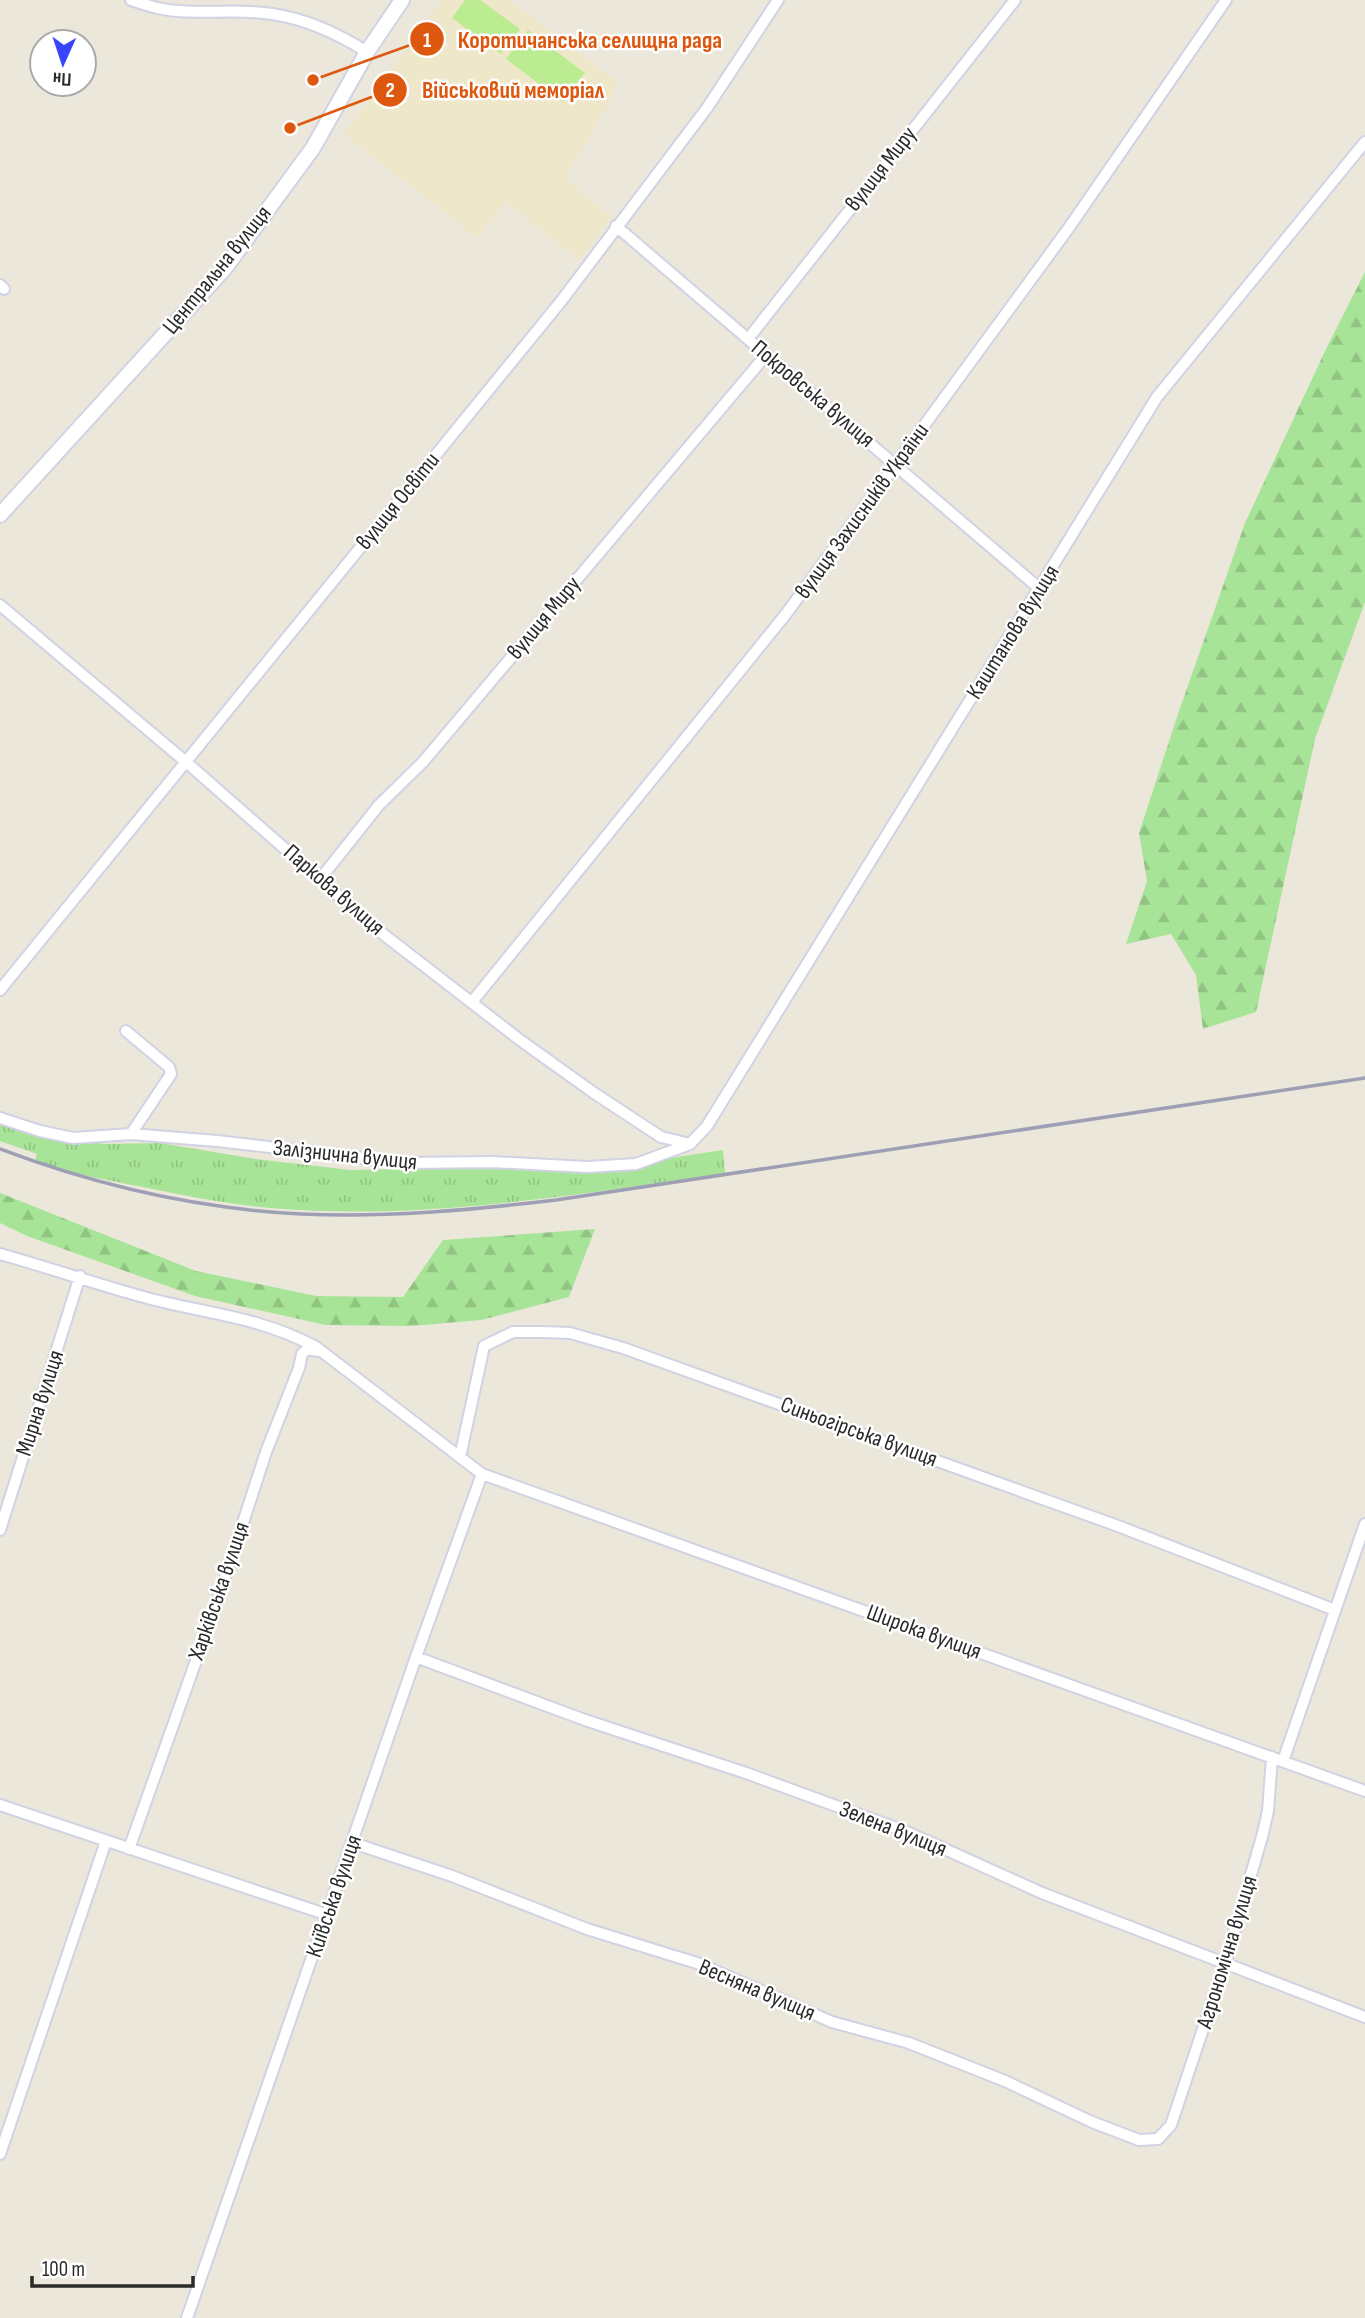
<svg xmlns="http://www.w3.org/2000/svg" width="1365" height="2318" font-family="'Sofia Sans Condensed',sans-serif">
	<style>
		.education { fill: #eee7ca }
		.grass { fill: url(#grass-tufts) }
		.forest { fill: url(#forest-firs) }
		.pitch { fill: #bbec92 }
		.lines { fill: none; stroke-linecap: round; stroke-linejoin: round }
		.minor-casing { stroke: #d1d2e3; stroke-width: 14 }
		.tertiary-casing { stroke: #d1d2e3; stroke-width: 18 }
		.minor { stroke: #fff; stroke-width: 10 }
		.tertiary { stroke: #fff; stroke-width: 14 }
		.rail { stroke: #9e9fb5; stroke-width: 3.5 }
		.labels { text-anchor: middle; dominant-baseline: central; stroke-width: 5; stroke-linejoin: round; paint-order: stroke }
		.street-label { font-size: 23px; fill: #2a2a2a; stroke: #fff }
		.leader { fill: none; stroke: #de570e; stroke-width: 2.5 }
		.callout-dot { fill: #de570e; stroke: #fff; stroke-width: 2.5 }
		.mark-label { font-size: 21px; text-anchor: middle; font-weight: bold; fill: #fff }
		.callout-label { font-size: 24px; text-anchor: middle; font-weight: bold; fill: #de570e; stroke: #fff; stroke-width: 5; stroke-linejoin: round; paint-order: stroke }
	</style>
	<defs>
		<pattern id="grass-tufts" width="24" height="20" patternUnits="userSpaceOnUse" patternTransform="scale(1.75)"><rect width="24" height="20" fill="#a8e497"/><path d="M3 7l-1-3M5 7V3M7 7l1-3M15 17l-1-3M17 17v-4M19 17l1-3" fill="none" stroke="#91c482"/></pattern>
		<pattern id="forest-firs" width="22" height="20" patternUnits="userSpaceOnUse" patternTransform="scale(1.75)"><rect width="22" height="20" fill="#a8e497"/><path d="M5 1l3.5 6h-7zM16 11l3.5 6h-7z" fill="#91c482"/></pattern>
	</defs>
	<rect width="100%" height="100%" fill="#ece7db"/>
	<!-- education -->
	<path class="education" d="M442 0H509L617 82 607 107 570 169 568 181 612 217 579 259 505 202 477 238 344 134Z"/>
	<!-- grass -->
	<path class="grass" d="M0 1116 40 1131 104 1144 160 1143 256 1159 350 1170 624 1165 723 1150 725 1173C575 1195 422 1221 270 1208 228 1204 185 1196 143 1187 107 1180 70 1174 35 1160L37 1154 0 1141Z"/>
	<!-- forest -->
	<path class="forest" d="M1365 272V602L1315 739 1256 1012 1203 1029 1196 975 1171 934 1126 944 1147 881 1139 833 1178 714 1245 523 1326 349Z
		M0 1193 196 1271 316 1296 403 1297 443 1240 595 1229 569 1297 481 1320 411 1326 326 1325 195 1296 27 1236 0 1223Z"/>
	<!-- pitch -->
	<path class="pitch" d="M465 0H480L520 29 501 54 452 18Z
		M528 30 585 73 563 102 506 59Z"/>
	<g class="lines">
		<defs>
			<path id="minor" d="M131 0C140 3 149 6 157 8 195 16 234 8 272 14 307 19 337 33 367 52
				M616 226 1040 589
				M0 285 4 289
				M748 339 1015 0
				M0 605 186 762 374 927 520 1040 594 1093 661 1137 690 1144
				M321 878 379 805 423 762 766 355
				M0 990 562 300 707 108 778 0
				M472 1002 786 614 1068 229 1226 0
				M126 1031 169 1067 171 1074 131 1134
				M0 1118 40 1131 73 1138 131 1134 217 1141 407 1163 492 1162 587 1167 636 1164 690 1144 707 1126 1157 397 1365 142
				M0 1254C47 1267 93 1283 140 1296 203 1314 256 1315 316 1347L482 1474 1365 1791
				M460 1457 484 1346 513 1332H541L570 1333 623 1348 1118 1526 1335 1610
				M0 1530 80 1276
				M416 1657 585 1720 746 1773 907 1832 1042 1893 1365 2017
				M1283 1761 1365 1524
				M0 1805 328 1915
				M353 1843 452 1876 587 1929 700 1964 832 2022 909 2043 1005 2081 1092 2122 1139 2140 1158 2139 1171 2125 1225 1963 1262 1837 1268 1811 1272 1757
				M129 1849 219 1596 266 1452 299 1368 302 1354 307 1349 318 1351
				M0 2154 106 1841
				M187 2318 416 1657 482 1474"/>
			<path id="tertiary" d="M0 515 225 268 313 148 367 52 402 0"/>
		</defs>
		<!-- minor casing -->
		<use href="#minor" class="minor-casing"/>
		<!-- tertiary casing -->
		<use href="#tertiary" class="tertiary-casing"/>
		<!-- minor -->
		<use href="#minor" class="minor"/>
		<!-- tertiary -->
		<use href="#tertiary" class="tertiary"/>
		<!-- rail -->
		<path class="rail" d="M0 1149C95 1185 199 1209 301 1214 386 1218 471 1210 556 1200L1365 1078"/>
	</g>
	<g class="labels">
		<!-- street labels -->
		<g class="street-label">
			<text transform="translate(881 169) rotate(-52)">вулиця Миру</text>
			<text transform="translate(217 270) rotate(-51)">Центральна вулиця</text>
			<text transform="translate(813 394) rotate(40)">Покровська вулиця</text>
			<text transform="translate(398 501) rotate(-51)">вулиця Освіти</text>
			<text transform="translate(862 511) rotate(-54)">вулиця Захисників України</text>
			<text transform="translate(544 618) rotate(-50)">вулиця Миру</text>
			<text transform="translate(1013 632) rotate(-58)">Каштанова вулиця</text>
			<text transform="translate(334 890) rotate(41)">Паркова вулиця</text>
			<text transform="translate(345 1155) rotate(6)">Залізнична вулиця</text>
			<text transform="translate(40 1403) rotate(-72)">Мирна вулиця</text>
			<text transform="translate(859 1432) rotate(20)">Синьогірська вулиця</text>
			<text transform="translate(219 1591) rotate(-71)">Харківська вулиця</text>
			<text transform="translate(924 1632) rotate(20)">Широка вулиця</text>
			<text transform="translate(893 1829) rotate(22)">Зелена вулиця</text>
			<text transform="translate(334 1896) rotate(-71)">Київська вулиця</text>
			<text transform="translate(1227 1952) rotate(-73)">Агрономічна вулиця</text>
			<text transform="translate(757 1990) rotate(23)">Весняна вулиця</text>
		</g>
	</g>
	<!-- callouts -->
	<path class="leader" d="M313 80L427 39M290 128L390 90"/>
	<g class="callout-dot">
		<circle cx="313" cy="80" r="7"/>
		<circle cx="290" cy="128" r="7"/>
		<circle cx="427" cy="39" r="18"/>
		<circle cx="390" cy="90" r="18"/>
	</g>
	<g class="mark-label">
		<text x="427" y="47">1</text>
		<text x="390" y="97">2</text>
	</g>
	<g class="callout-label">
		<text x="590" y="48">Коротичанська селищна рада</text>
		<text x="513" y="98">Військовий меморіал</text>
	</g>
	<!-- north arrow -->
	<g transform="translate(63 63) rotate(183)"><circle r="33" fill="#ffffff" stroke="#aaaaaa" stroke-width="2"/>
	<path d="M0-5L12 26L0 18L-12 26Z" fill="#3845fd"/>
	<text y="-10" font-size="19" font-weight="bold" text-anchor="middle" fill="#2a2a2a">Пн</text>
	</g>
	<!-- scale -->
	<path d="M32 2276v10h161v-10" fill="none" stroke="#2a2a2a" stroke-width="3.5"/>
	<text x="42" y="2276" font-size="21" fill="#2a2a2a" stroke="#ffffff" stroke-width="5" paint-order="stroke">100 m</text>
</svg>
